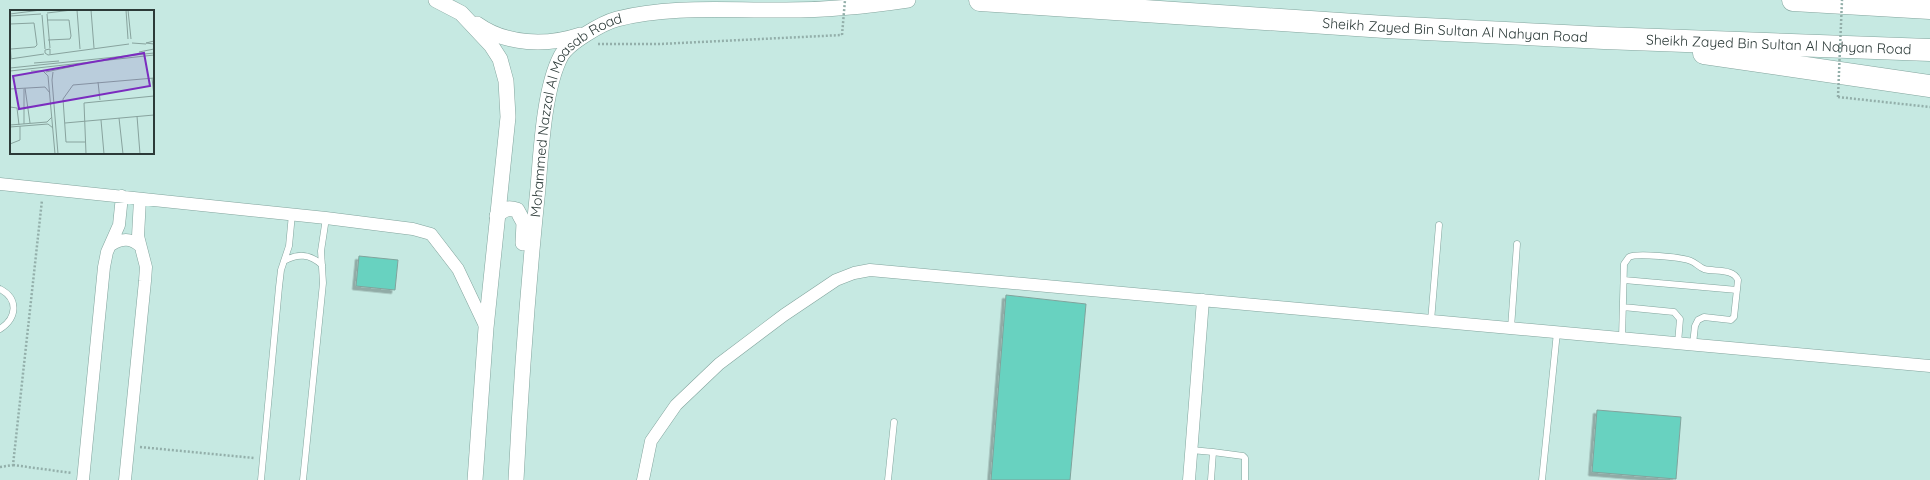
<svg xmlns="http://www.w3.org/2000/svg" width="1930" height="480" font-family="Quicksand,sans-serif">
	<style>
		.building { fill: #67d2c0; stroke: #81a39c; filter: url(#shadow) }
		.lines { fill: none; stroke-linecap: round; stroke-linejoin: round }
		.service-casing { stroke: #82a49d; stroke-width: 7 }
		.minor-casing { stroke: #82a49d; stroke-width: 13 }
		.tertiary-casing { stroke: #82a49d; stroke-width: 16 }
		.motorway-casing { stroke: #82a49d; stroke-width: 23 }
		.path { stroke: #93afaa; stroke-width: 2.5; stroke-dasharray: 2 2; stroke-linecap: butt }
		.service { stroke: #fff; stroke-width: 6 }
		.minor { stroke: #fff; stroke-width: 12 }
		.tertiary { stroke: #fff; stroke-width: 15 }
		.motorway { stroke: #fff; stroke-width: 22 }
		.path-bridge { stroke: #93afaa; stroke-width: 2.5; stroke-dasharray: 2 2; stroke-linecap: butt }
		.labels { text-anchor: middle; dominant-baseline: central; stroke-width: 3; stroke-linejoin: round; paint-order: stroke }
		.street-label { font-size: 14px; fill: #2c3a38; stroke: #fff }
		.inset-road { fill: none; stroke: #88a39e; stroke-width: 1 }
		.view { fill: #7b2cbf; fill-opacity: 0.15; stroke: #7b2cbf; stroke-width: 2 }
		.inset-edge { fill: none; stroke: #2c3a38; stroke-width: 2 }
	</style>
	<defs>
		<filter id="shadow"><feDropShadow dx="-3.5" dy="3.5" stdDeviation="0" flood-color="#0004"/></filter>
	</defs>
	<rect width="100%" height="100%" fill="#c6e9e2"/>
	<!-- building -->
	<path class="building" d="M359 256 398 260 395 290 356 286Z
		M1006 295 1086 304 1070 480H991Z
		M1597 410 1681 417 1676 479 1592 472Z"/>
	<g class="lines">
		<defs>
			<path id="service" d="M284 261C298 253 310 254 322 265
				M1624 280 1737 290
				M0 289C19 299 17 318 0 329
				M1623 307 1674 312 1680 319 1678 343
				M1431 321 1439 225
				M1511 328 1517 244
				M1622 338 1624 264 1629 257C1636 253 1682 257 1691 261 1696 263 1699 267 1704 269 1715 272 1733 268 1738 280L1734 317 1731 320 1704 317 1698 320 1695 326 1693 344
				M1191 450 1213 452
				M261 480 279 287 281 270 289 246 292 214
				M303 480 323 283 321 251 326 218
				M888 480 894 422
				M1211 480 1213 452 1243 456 1245 458V480
				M1542 480 1557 332"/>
			<path id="minor" d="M0 184 326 218 413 229 431 234 458 269 486 328
				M111 245C122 238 131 238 140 246
				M83 480 104 267 107 252 119 225 122 196
				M125 480 145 281 146 267 138 236 140 199
				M643 480 651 441 676 405 719 364 784 315 836 280 854 273 870 270 1930 366
				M1189 480 1203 300"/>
			<g id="tertiary">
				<path d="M436 0 461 13 491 45 500 59 506 81 508 117 486 328 475 480"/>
				<path d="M477 24C506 45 547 46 580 35"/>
				<path d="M497 216C503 209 508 207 517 210L524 223 523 243"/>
				<path id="s1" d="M516 480C521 382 528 285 538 188 541 151 544 88 561 56 568 43 602 23 617 19 672 5 730 11 786 10 827 10 868 6 908 0"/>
			</g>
			<g id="motorway">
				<path id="s2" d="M980 0 1385 27 1604 38 1930 50"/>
				<path d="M1793 0 1930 8"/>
				<path d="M1704 53 1930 86"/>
			</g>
		</defs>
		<!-- service casing -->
		<use href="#service" class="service-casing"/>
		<!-- minor casing -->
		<use href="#minor" class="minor-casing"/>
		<!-- tertiary casing -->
		<use href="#tertiary" class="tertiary-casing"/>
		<!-- motorway casing -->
		<use href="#motorway" class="motorway-casing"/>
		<!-- path -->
		<path class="path" d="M598 44H660L842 35
			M1838 97 1930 107
			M140 447 254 458
			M13 465 72 473
			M0 467 13 465 42 200"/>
		<!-- service -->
		<use href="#service" class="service"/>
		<!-- minor -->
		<use href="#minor" class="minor"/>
		<!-- tertiary -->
		<use href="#tertiary" class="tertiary"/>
		<!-- motorway -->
		<use href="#motorway" class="motorway"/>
		<!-- path-bridge -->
		<path class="path-bridge" d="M842 35 845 0
			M1838 97 1842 0"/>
	</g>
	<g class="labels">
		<!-- street labels -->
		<g class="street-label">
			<text stroke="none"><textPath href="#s2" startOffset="476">Sheikh Zayed Bin Sultan Al Nahyan Road</textPath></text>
			<text stroke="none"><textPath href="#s2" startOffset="800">Sheikh Zayed Bin Sultan Al Nahyan Road</textPath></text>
			<text stroke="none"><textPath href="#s1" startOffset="382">Mohammed Nazzal Al Moasab Road</textPath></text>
		</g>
	</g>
	<!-- overview -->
	<g transform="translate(10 10)">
		<rect width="144" height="144" fill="#c6e9e2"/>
		<path class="inset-road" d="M67 0 70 39M81 0 84 38M116 0 118 29M118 0 121 29M37 3 62 0M0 4 31 0M37 4 40 38M32 5 35 39M0 6 31 4M37 10H59L61 26 60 29 38 30M0 14 24 13 27 35 25 37 1 39M144 31 136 33 144 34M0 33 1 48M122 33 136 34M129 42 144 39M40 44V39L35 40V43L38 45 119 34M0 49 34 44M24 53 49 51M0 58 144 43M0 61 144 45M21 61H33L38 66 45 144M36 62 64 56M43 62 42 70 48 144M142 68 144 86M88 72 90 90M15 78 20 113M0 79 35 77 40 83M14 79V114M0 97 7 98 9 115M127 106 130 144M109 108 113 144M91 110 94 144M55 113 144 105M0 115 37 112 42 107M0 117 38 114 43 118M75 132H56L53 89 63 75 144 68M0 134 10 130V116M76 144 74 93 144 86"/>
		<path class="view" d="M134 43 140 76 9 99 3 66Z"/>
		<rect width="144" height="144" class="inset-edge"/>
	</g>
</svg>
